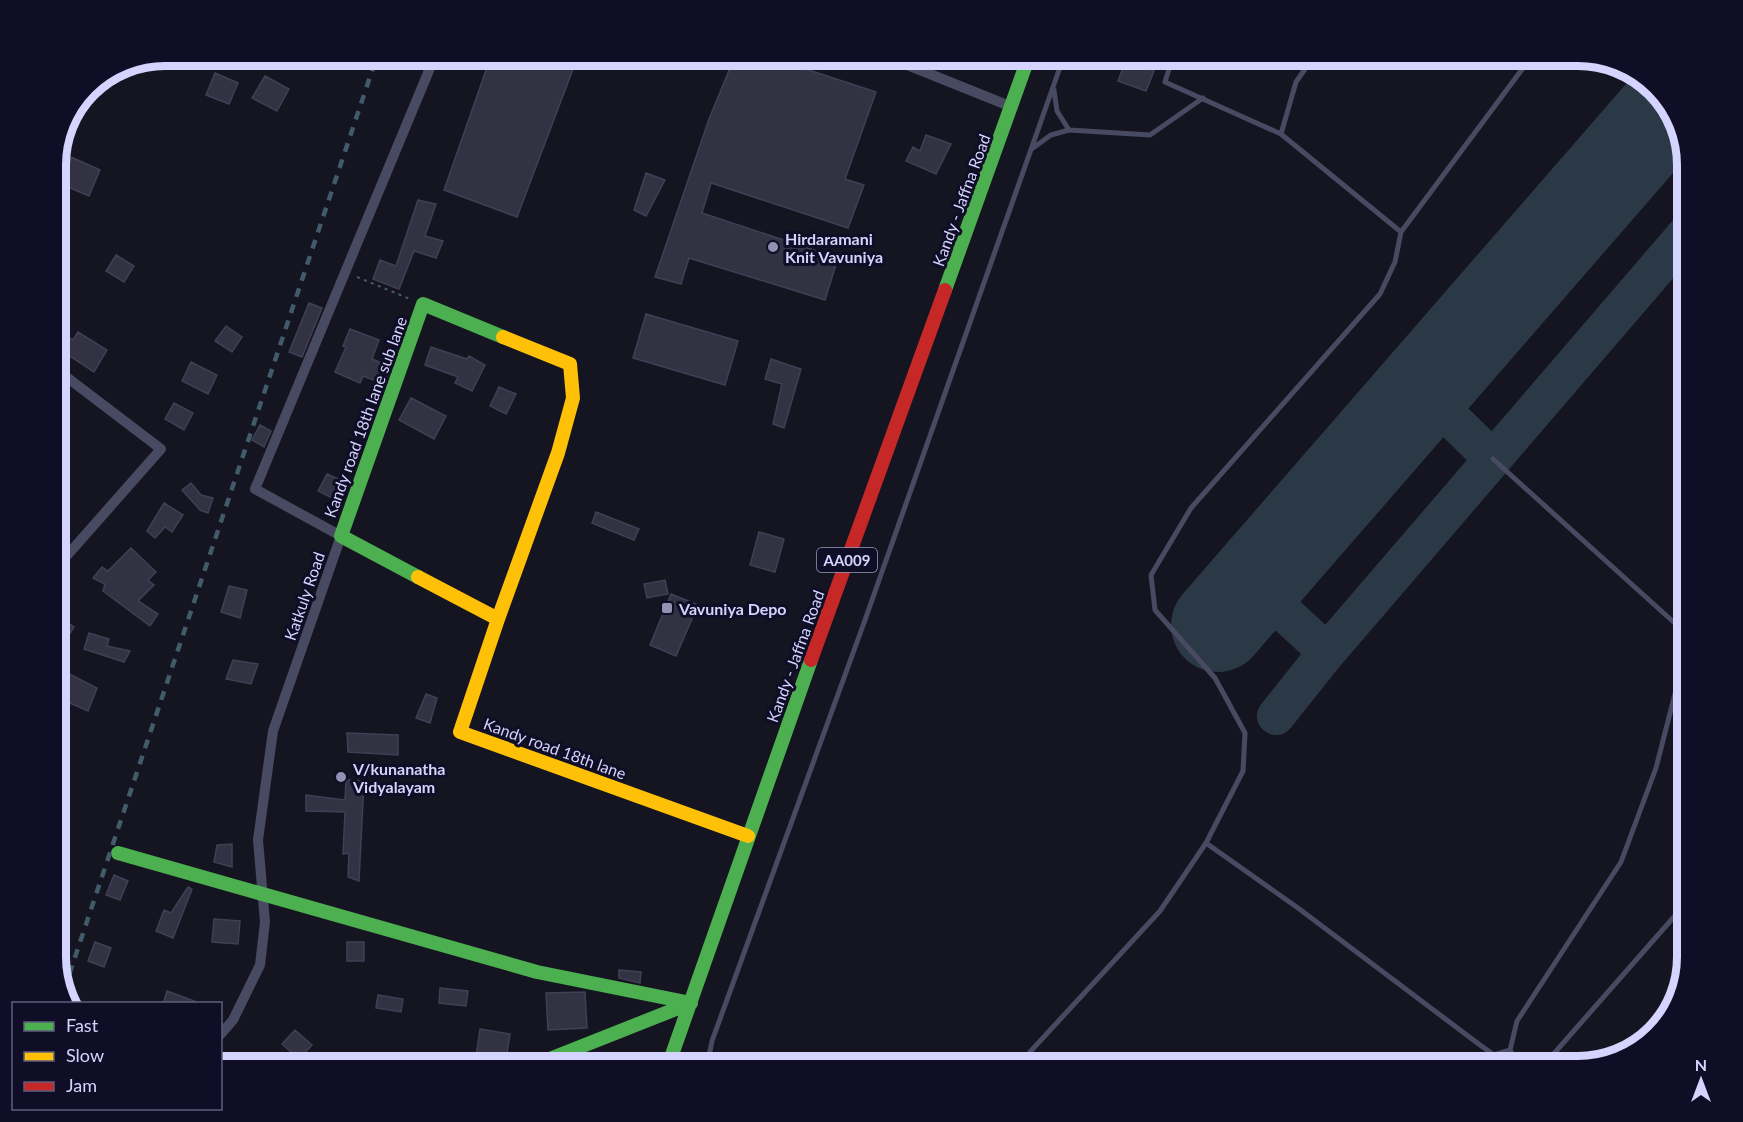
<svg xmlns="http://www.w3.org/2000/svg" width="1743" height="1122" font-family="Lato,sans-serif">
	<style>
		.lines { fill: none; stroke-linecap: round; stroke-linejoin: round }
		.taxiway { stroke: #2b3846; stroke-width: 38 }
		.runway { stroke: #2b3846; stroke-width: 94 }
		.building { fill: #333243; stroke: #403f55; stroke-width: 1.5 }
		.path { stroke: #485b68; stroke-width: 2; stroke-dasharray: 3 4.5; stroke-linecap: butt }
		.lane { stroke: #484a62; stroke-width: 5 }
		.street { stroke: #484a62; stroke-width: 10 }
		.fast { stroke: #4caf50; stroke-width: 14 }
		.slow { stroke: #ffc107; stroke-width: 14 }
		.jam { stroke: #c62828; stroke-width: 14 }
		.rail { stroke: #415b6a; stroke-width: 4.5; stroke-dasharray: 9 8; stroke-linecap: butt }
		.poi-dot { fill: #9291b1; stroke: #100e27; stroke-width: 2 }
		.labels { text-anchor: middle; dominant-baseline: central; stroke-width: 6; stroke-linejoin: round; paint-order: stroke }
		.shield { fill: #100e27; stroke: #9a99be; stroke-width: 1.5 }
		.shield-label { font-size: 15px; font-weight: bold; fill: #d5d4ff }
		.street-label { font-size: 16px; fill: #d5d4ff; stroke: #100e27 }
		.poi-label { font-size: 16px; font-weight: bold; fill: #d5d4ff; stroke: #100e27; text-anchor: start }
		.rim { fill: none; stroke: #d5d4ff; stroke-width: 8 }
	</style>
	<rect width="100%" height="100%" fill="#151421"/>
	<g class="lines">
		<!-- taxiway -->
		<path class="taxiway" d="M1422 390 1493 459
			M1253 584 1327 652
			M1276 716 1327 652 1687 233"/>
		<!-- runway -->
		<path class="runway" d="M1218 625 1669 106"/>
	</g>
	<!-- building -->
	<path class="building" d="M491 56H578L517 217 444 190Z
		M735 56H766L876 92 845 179 864 185 848 228 711 183 702 213 838 258 825 300 689 258 681 284 655 277 709 119Z
		M1126 60 1154 71 1146 91 1118 81Z
		M215 73 238 83 229 104 206 95Z
		M265 76 289 89 277 111 252 98Z
		M926 135 951 144 936 174 906 161 913 147 920 151Z
		M71 157 100 170 89 196 56 182V158L68 164Z
		M646 173 665 180 646 216 634 210Z
		M418 200 436 204 425 236 443 241 436 258 414 251 399 289 373 279 380 260 396 266Z
		M116 255 134 266 124 282 106 271Z
		M309 303 322 308 302 357 289 352Z
		M646 314 738 341 725 385 633 358Z
		M226 326 242 337 232 352 215 341Z
		M350 329 379 340 372 359 391 367 384 384 363 376 360 383 335 372 346 347 343 346Z
		M56 330 73 340 78 332 107 350 94 372 56 347Z
		M431 347 467 359 469 356 485 365 472 391 455 383 458 377 425 365Z
		M771 359 801 369 784 428 773 424 782 384 765 379Z
		M191 362 217 375 208 394 182 381Z
		M499 387 516 394 506 414 490 406Z
		M411 398 446 416 434 439 399 420Z
		M174 403 193 413 184 430 165 419Z
		M260 425 271 431 264 447 252 440Z
		M327 474 349 484 342 503 318 491Z
		M191 483 201 495 213 498 208 513 200 510 182 490Z
		M164 503 183 515 172 532 165 527 155 538 147 531Z
		M596 512 639 529 634 540 592 523Z
		M759 532 784 539 775 572 750 565Z
		M131 548 156 572 148 580 154 585 138 601 158 614 150 626 103 591 105 584 93 578 102 567 108 571Z
		M665 580 668 594 647 598 644 584Z
		M229 586 247 590 240 618 221 612Z
		M671 594 698 605 676 656 650 645Z
		M56 616 74 627 66 640 56 634Z
		M89 633 109 639 107 646 130 651 124 662 84 649Z
		M233 660 258 664 251 684 226 679Z
		M56 667 97 688 88 711 56 697Z
		M426 694 437 698 430 723 416 718Z
		M347 733 398 735V755L348 752Z
		M346 780 364 781 359 881 348 877 349 853 343 854 345 812 306 811V795L345 800Z
		M232 844V867L214 862 217 845Z
		M114 875 128 881 120 900 106 895Z
		M188 887 192 889 173 938 156 931 164 910 171 913Z
		M214 919 240 921 238 944 212 942Z
		M95 942 111 948 104 967 88 961Z
		M347 942H364V961H347Z
		M619 970 641 972 640 983 619 978Z
		M440 988 468 991 466 1006 439 1003Z
		M167 991 197 1002V1004H163Z
		M585 992 587 1028 548 1030 546 993Z
		M378 995 403 999 401 1012 376 1008Z
		M480 1029 510 1034 505 1066 475 1064Z
		M295 1030 312 1045 299 1059 282 1044Z"/>
	<g class="lines">
		<!-- path -->
		<path class="path" d="M357 277 410 299"/>
		<!-- lane -->
		<path class="lane" d="M1054 90 1057 111 1069 130
			M1281 134 1296 82 1314 56
			M1033 148 1051 135 1069 130 1150 135 1203 98
			M1401 232 1532 56
			M1493 459 1679 627V678L1656 768 1621 862 1517 1021 1510 1050 1519 1066
			M1206 843 1298 908 1480 1045 1494 1055 1510 1050
			M707 1066 712 1041 865 620 1064 56
			M1017 1066 1160 911 1206 843 1243 771 1245 733 1215 678 1155 610 1151 575 1191 508 1380 294 1395 262 1401 232 1281 134 1165 82 1173 56
			M1543 1066 1687 902"/>
		<!-- street -->
		<path class="street" d="M885 56 1012 107
			M56 369 161 449 56 568
			M220 1035 233 1020 260 965 265 922 258 840 273 731 341 536 255 489 435 56"/>
		<!-- fast -->
		<path class="fast" d="M945 290 1029 56
			M418 577 341 536 423 304 503 337
			M118 853 537 972 691 1003
			M532 1066 691 1003
			M668 1066 811 660"/>
		<!-- slow -->
		<path class="slow" d="M418 577 498 619 460 732 748 836
			M498 619 558 453 573 398 570 364 503 337"/>
		<!-- jam -->
		<path class="jam" d="M811 660 945 290"/>
		<!-- rail -->
		<path class="rail" d="M64 990 377 56"/>
	</g>
	<!-- markers -->
	<g class="poi-dot">
		<circle cx="773" cy="247" r="6"/>
		<rect x="661" y="602" width="12" height="12" rx="3"/>
		<circle cx="341" cy="777" r="6"/>
	</g>
	<g class="labels">
		<!-- shield labels -->
		<rect class="shield" x="817" y="548" width="60" height="24" rx="4.5"/>
		<g class="shield-label">
			<text x="847" y="560">AA009</text>
		</g>
		<!-- street labels -->
		<g class="street-label">
			<text transform="translate(961 200) rotate(-70)">Kandy - Jaffna Road</text>
			<text transform="translate(365 417) rotate(-70)">Kandy road 18th lane sub lane</text>
			<text transform="translate(304 596) rotate(-71)">Katkuly Road</text>
			<text transform="translate(795 656) rotate(-70)">Kandy - Jaffna Road</text>
			<text transform="translate(555 748) rotate(20)">Kandy road 18th lane</text>
		</g>
		<!-- poi labels -->
		<g class="poi-label">
			<text x="785" y="238">Hirdaramani<tspan x="785" dy="18">Knit Vavuniya</tspan></text>
			<text x="679" y="608">Vavuniya Depo</text>
			<text x="353" y="768">V/kunanatha<tspan x="353" dy="18">Vidyalayam</tspan></text>
		</g>
	</g>
	<!-- crop -->
	<path d="M0 0H1743V1122H0ZM165 66H1578A99 99 0 0 1 1677 165V957A99 99 0 0 1 1578 1056H165A99 99 0 0 1 66 957V165A99 99 0 0 1 165 66Z" fill="#100e27" fill-rule="evenodd"/>
	<path class="rim" d="M165 66H1578A99 99 0 0 1 1677 165V957A99 99 0 0 1 1578 1056H165A99 99 0 0 1 66 957V165A99 99 0 0 1 165 66Z"/>
	<!-- legend -->
	<rect x="12" y="1002" width="210" height="108" fill="#100e27" stroke="#5f5d7d" stroke-width="1.5"/>
	<rect x="24" y="1022" width="30" height="9" fill="#4caf50" stroke="#5f5d7d" stroke-width="1.5"/>
	<text x="66" y="1032" font-size="18" fill="#d5d4ff">Fast</text>
	<rect x="24" y="1052" width="30" height="9" fill="#ffc107" stroke="#5f5d7d" stroke-width="1.5"/>
	<text x="66" y="1062" font-size="18" fill="#d5d4ff">Slow</text>
	<rect x="24" y="1082" width="30" height="9" fill="#c62828" stroke="#5f5d7d" stroke-width="1.5"/>
	<text x="66" y="1092" font-size="18" fill="#d5d4ff">Jam</text>
	<!-- north arrow -->
	<g transform="translate(1701 1080)" stroke="#100e27" stroke-width="4.5" paint-order="stroke">
	<path d="M0-4.5L10 22L0 15L-10 22Z" fill="#d5d4ff"/>
	<text y="-9" font-size="16" font-weight="bold" text-anchor="middle" fill="#d5d4ff">N</text>
	</g>
</svg>
